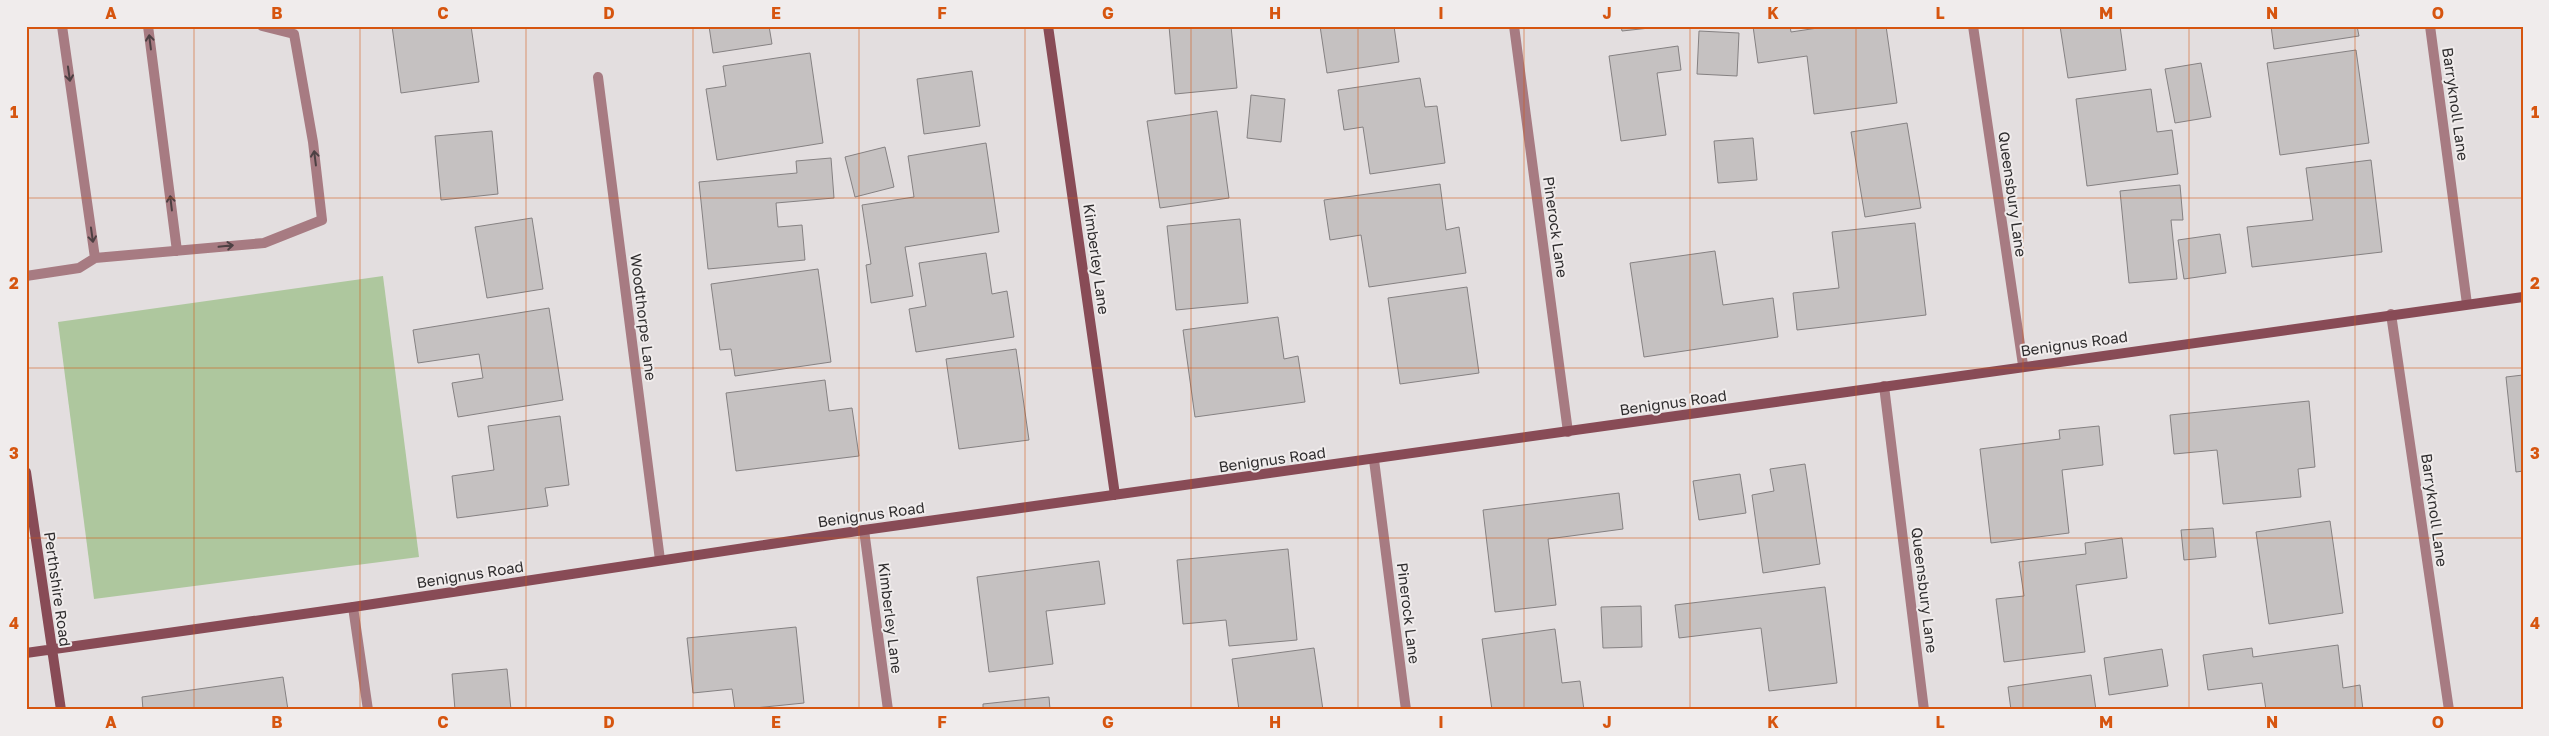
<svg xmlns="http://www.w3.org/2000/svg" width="2549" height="736" font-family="'Golos Text',sans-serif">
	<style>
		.green { fill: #aec79e }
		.building { fill: #c5c1c1; stroke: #858182 }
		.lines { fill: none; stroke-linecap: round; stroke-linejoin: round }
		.lane { stroke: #a77b82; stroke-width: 10 }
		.street { stroke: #a77b82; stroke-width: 10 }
		.secondary { stroke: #884b56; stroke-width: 10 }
		.oneway { stroke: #4d4043 }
		.grid { fill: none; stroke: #d6550f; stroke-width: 1; stroke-opacity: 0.55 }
		.labels { text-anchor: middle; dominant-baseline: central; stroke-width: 4; stroke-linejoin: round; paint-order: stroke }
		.street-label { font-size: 15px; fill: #2f2d2e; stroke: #f0ecec }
		.neatline { fill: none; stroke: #d6550f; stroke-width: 2 }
		.grid-label { font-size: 16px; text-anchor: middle; font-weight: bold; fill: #d6550f }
	</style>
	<rect width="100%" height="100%" fill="#e3dedf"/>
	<!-- green -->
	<path class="green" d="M383 276 419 557 94 599 58 322Z"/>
	<!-- building -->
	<path class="building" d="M392 26H471L479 82 401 93Z
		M709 26H769L772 44 713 53Z
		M1169 26H1231L1237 88 1175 94Z
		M1320 26H1394L1399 62 1327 73Z
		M1621 26H1668L1622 31Z
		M1753 26H1790L1791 32 1831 26H1886L1897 103 1814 114 1807 56 1758 63Z
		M2060 26H2120L2126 70 2068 78Z
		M2271 26H2357L2359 36 2274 49Z
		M1699 31 1739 33 1737 76 1697 74Z
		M1678 46 1681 70 1657 73 1666 135 1621 141 1609 56Z
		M2356 50 2369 143 2280 155 2267 63Z
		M810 53 823 143 717 160 706 89 726 86 723 66Z
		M2201 63 2211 117 2175 123 2165 69Z
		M972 71 980 126 924 134 917 79Z
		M1420 78 1425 107 1437 106 1445 163 1370 174 1363 127 1344 130 1338 90Z
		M2151 89 2157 132 2172 130 2178 174 2087 186 2076 99Z
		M1251 95 1285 99 1281 142 1247 138Z
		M1217 111 1229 198 1160 208 1147 121Z
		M1907 123 1921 208 1865 217 1851 132Z
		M492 131 498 194 441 200 435 136Z
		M1753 138 1757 180 1718 183 1714 141Z
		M986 143 999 232 905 247 913 296 871 303 866 265 871 264 862 205 914 197 908 156Z
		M885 147 894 187 855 197 845 157Z
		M831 158 834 198 776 203 778 227 802 225 805 260 708 269 699 182 797 173 796 161Z
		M2371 160 2382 252 2252 267 2247 227 2313 220 2306 168Z
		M1440 184 1446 230 1459 227 1466 273 1369 287 1361 235 1330 240 1324 200Z
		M2180 185 2183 220H2171L2177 279 2129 283 2120 191Z
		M532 218 543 289 487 298 475 227Z
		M1240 219 1248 303 1176 310 1167 226Z
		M1915 223 1926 315 1797 330 1793 293 1839 288 1832 232Z
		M2220 234 2226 273 2184 279 2178 240Z
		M1715 251 1723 305 1773 298 1778 337 1644 357 1630 263Z
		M986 253 992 294 1007 291 1014 337 916 352 909 309 926 306 919 263Z
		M818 269 831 362 735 376 731 349 720 350 711 284Z
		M1467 287 1479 373 1400 384 1388 298Z
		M549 308 563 400 458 417 452 383 483 378 479 354 418 363 413 330Z
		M1278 317 1284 359 1298 356 1305 402 1195 417 1183 330Z
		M1016 349 1029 440 959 449 946 359Z
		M2523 375V471L2516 472 2506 377Z
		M825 380 829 411 852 408 859 456 736 471 726 393Z
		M2309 401 2315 467 2298 469 2301 497 2223 504 2217 450 2174 454 2170 415Z
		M560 416 569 485 545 488 548 506 457 518 452 476 494 470 488 426Z
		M2099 426 2103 465 2062 470 2069 533 1991 543 1980 449 2060 439 2059 430Z
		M1805 464 1820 564 1763 573 1752 495 1774 491 1770 469Z
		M1740 474 1746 513 1699 520 1693 481Z
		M1619 493 1623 529 1548 539 1556 605 1495 612 1483 510Z
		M2330 521 2343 613 2269 624 2256 532Z
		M2213 528 2216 557 2184 560 2181 530Z
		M2122 538 2127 578 2076 585 2085 652 2004 662 1996 599 2024 596 2019 562 2086 554 2085 543Z
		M1288 549 1297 640 1229 646 1226 620 1183 624 1177 560Z
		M1099 561 1105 604 1046 611 1053 664 989 672 977 577Z
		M1825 587 1837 683 1769 691 1761 628 1679 638 1675 605Z
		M1641 606 1642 647 1603 648 1601 607Z
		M796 627 804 703 735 710 732 689 693 693 687 638Z
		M1555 629 1562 683 1580 681 1584 710H1492L1482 639Z
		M2338 645 2343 688 2360 685 2363 710H2266L2262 683 2208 690 2203 655 2252 648 2253 657Z
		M1314 648 1323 710H1239L1232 659Z
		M2162 649 2168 686 2109 695 2104 658Z
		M507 669 511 710H455L452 674Z
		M2091 675 2096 710H2011L2008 687Z
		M283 677 288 710H143L142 697Z
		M1049 697 1050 710H983V704Z"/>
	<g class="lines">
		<!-- lane -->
		<path class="lane" d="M62 26 95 258
			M148 26 177 251
			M26 276 79 268 95 258 264 243 322 220 313 142 294 34 262 26"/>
		<!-- street -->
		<path class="street" d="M1514 26 1568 432
			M1973 26 2023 365
			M2430 26 2467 304
			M598 77 660 560
			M2391 314 2449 710
			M1884 386 1924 710
			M1374 460 1406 710
			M864 530 888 710
			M353 607 368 710"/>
		<!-- secondary -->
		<path class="secondary" d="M1048 26 1115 495
			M26 472 61 710
			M26 653 353 607 864 530 2523 297"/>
	</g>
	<!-- one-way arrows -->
	<defs><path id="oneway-shaft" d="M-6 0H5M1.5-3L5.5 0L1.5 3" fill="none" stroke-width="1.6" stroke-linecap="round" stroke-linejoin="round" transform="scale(1.25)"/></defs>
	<g class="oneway">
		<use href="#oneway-shaft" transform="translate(150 42) rotate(-97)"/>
		<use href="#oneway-shaft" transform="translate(69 74) rotate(82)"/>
		<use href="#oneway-shaft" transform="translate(315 158) rotate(-97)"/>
		<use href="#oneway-shaft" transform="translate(171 203) rotate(-97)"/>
		<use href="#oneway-shaft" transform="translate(92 235) rotate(82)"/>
		<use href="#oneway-shaft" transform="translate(226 246) rotate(-6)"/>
	</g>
	<!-- grid -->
	<path class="grid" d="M194 26V710M360 26V710M526 26V710M693 26V710M859 26V710M1025 26V710M1191 26V710M1358 26V710M1524 26V710M1690 26V710M1856 26V710M2023 26V710M2189 26V710M2355 26V710M26 198H2523M26 368H2523M26 538H2523"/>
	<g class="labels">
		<!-- street labels -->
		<g class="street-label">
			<text transform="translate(2456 104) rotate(82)">Barryknoll Lane</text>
			<text transform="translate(2013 194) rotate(82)">Queensbury Lane</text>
			<text transform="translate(1556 227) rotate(82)">Pinerock Lane</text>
			<text transform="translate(1097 259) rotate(82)">Kimberley Lane</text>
			<text transform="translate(644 317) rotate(83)">Woodthorpe Lane</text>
			<text transform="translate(2074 343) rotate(-8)">Benignus Road</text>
			<text transform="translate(1673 402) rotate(-8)">Benignus Road</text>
			<text transform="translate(1272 459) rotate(-8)">Benignus Road</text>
			<text transform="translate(2435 510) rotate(82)">Barryknoll Lane</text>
			<text transform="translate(871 514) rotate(-8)">Benignus Road</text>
			<text transform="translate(470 574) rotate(-9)">Benignus Road</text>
			<text transform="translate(58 589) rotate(82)">Perthshire Road</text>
			<text transform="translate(1925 590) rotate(83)">Queensbury Lane</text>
			<text transform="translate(1409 613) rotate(83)">Pinerock Lane</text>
			<text transform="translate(891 618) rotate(83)">Kimberley Lane</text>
		</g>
	</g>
	<!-- border -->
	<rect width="2549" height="736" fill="none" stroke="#f0ecec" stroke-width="55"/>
	<rect x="28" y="28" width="2494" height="680" class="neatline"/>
	<g class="grid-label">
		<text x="111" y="19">A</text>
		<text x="277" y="19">B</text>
		<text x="443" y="19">C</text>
		<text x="609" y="19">D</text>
		<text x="776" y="19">E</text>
		<text x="942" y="19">F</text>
		<text x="1108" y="19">G</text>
		<text x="1275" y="19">H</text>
		<text x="1441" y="19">I</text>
		<text x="1607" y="19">J</text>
		<text x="1773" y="19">K</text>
		<text x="1940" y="19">L</text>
		<text x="2106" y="19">M</text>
		<text x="2272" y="19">N</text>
		<text x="2438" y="19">O</text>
		<text x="14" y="118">1</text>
		<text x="2535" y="118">1</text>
		<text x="14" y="289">2</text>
		<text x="2535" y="289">2</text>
		<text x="14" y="459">3</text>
		<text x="2535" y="459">3</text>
		<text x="14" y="629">4</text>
		<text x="2535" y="629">4</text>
		<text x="111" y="728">A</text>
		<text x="277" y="728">B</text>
		<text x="443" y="728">C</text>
		<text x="609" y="728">D</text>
		<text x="776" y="728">E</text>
		<text x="942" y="728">F</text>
		<text x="1108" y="728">G</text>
		<text x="1275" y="728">H</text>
		<text x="1441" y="728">I</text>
		<text x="1607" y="728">J</text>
		<text x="1773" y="728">K</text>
		<text x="1940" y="728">L</text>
		<text x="2106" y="728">M</text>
		<text x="2272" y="728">N</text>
		<text x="2438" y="728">O</text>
	</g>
</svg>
